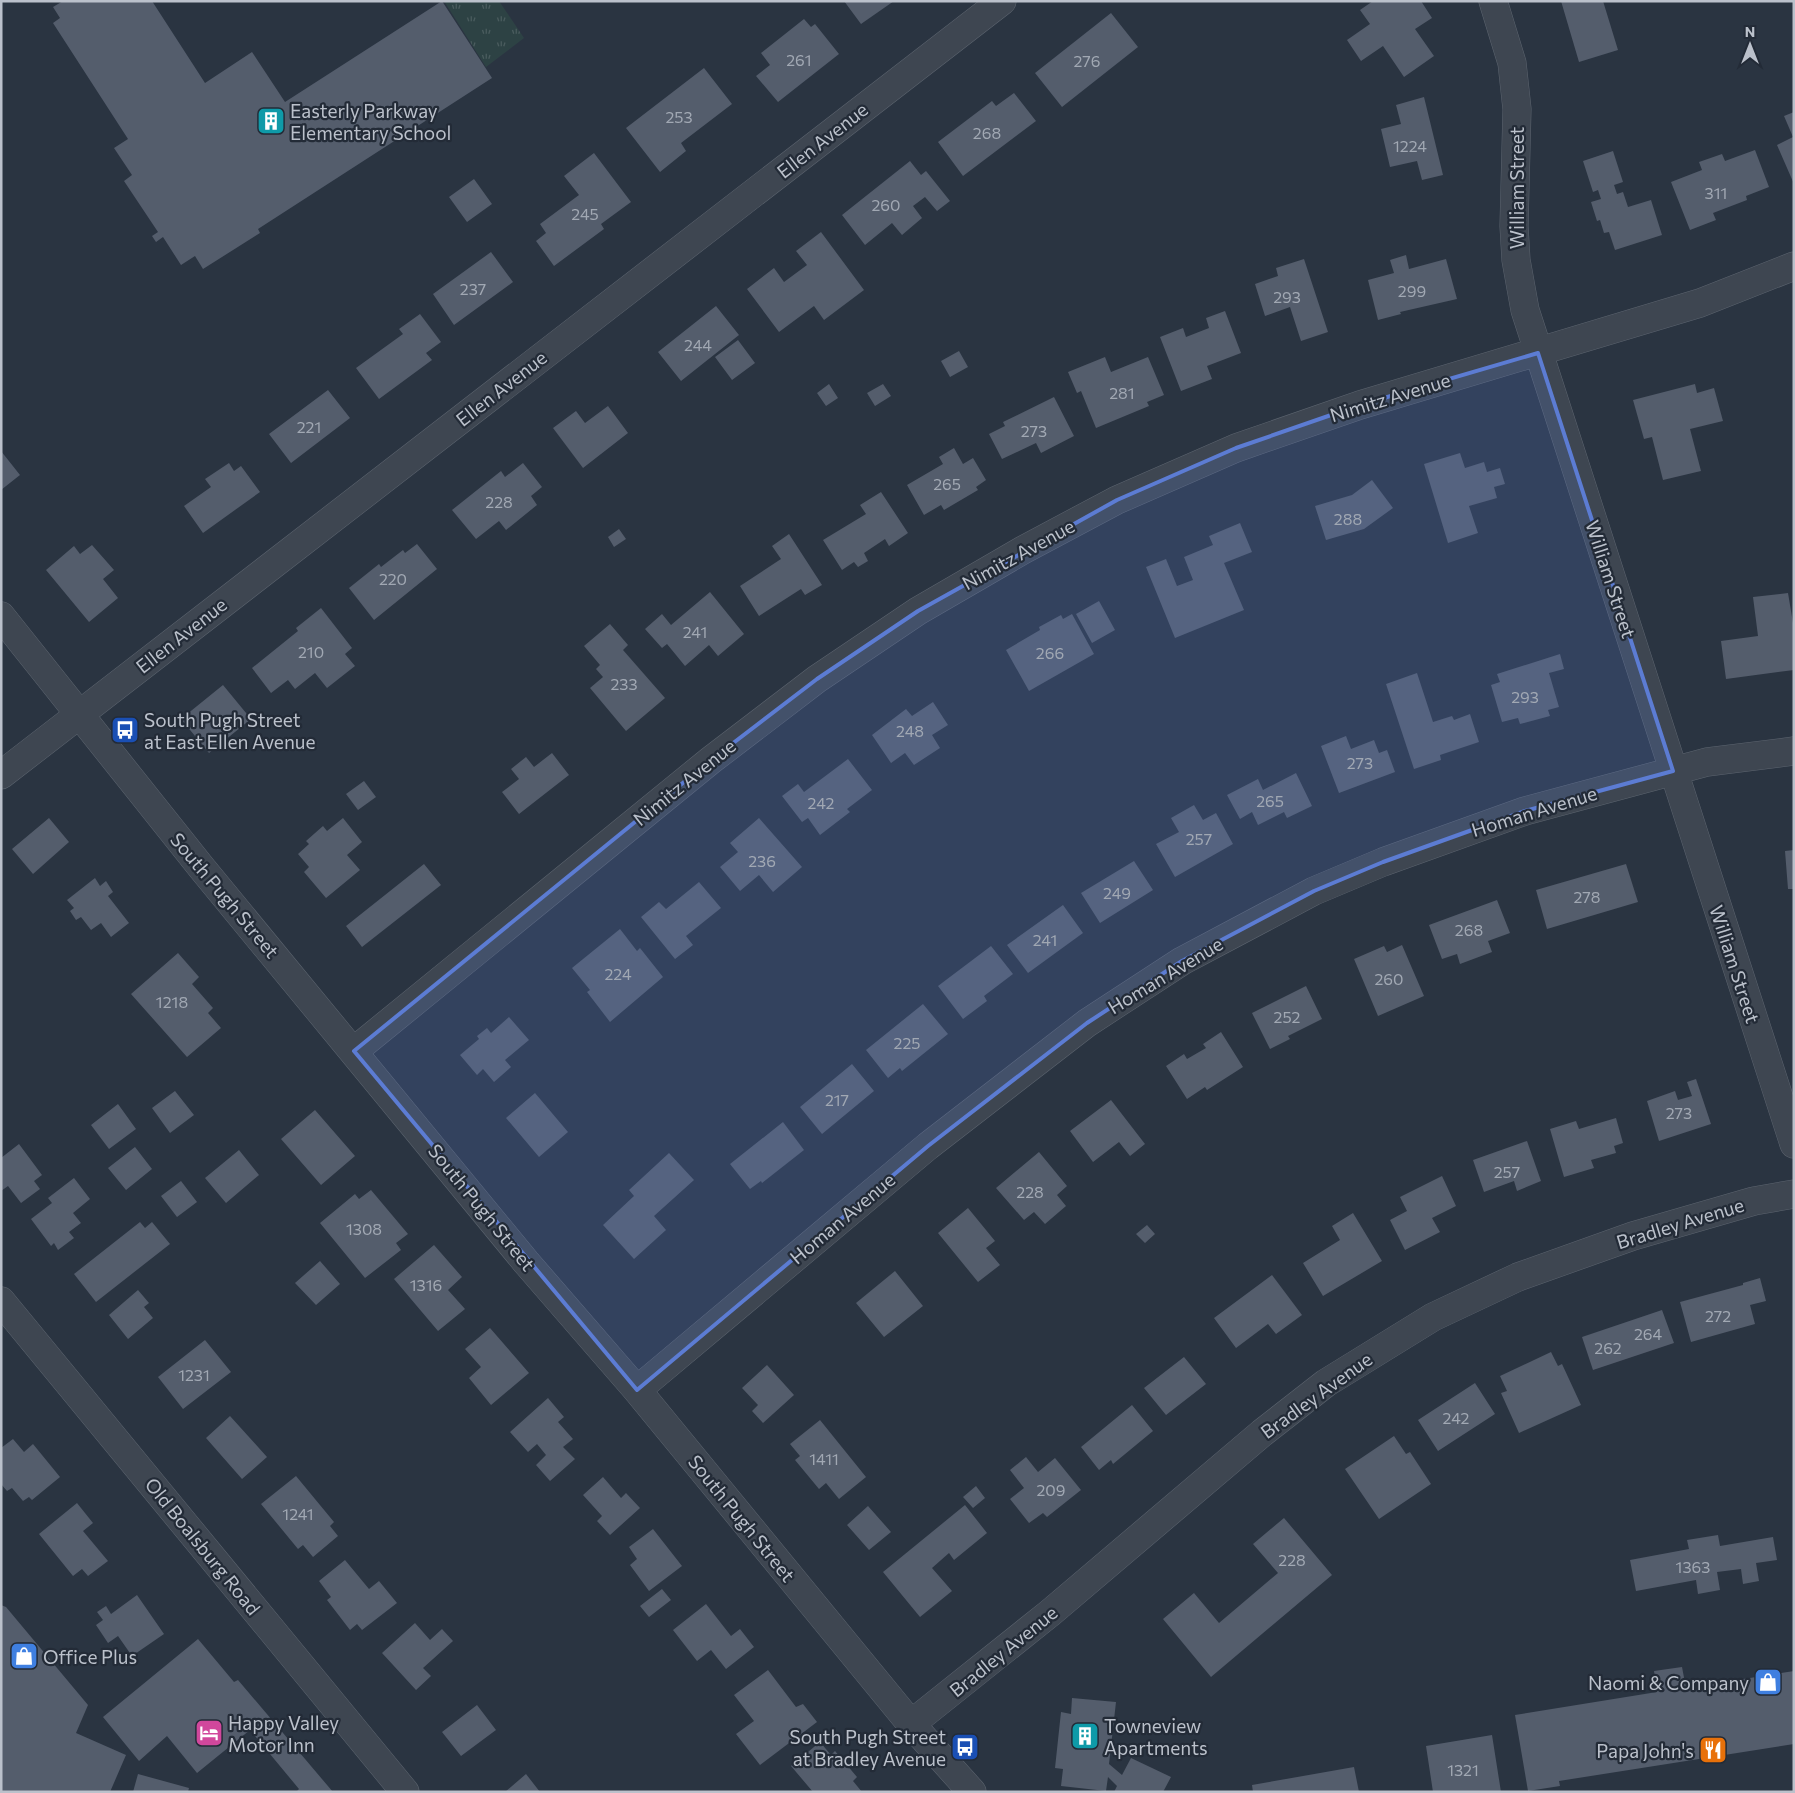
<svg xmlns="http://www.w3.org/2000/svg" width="1795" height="1793" font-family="Commissioner,sans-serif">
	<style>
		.park { fill: url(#park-tufts) }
		.building { fill: #545d6c }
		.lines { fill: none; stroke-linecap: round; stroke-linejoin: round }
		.minor-casing { stroke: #5c646f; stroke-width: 29 }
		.minor { stroke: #3e4651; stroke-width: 28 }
		.marked { fill: #5c7cd3; fill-opacity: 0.2; stroke: #5c7cd3; stroke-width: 4; stroke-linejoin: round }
		.labels { text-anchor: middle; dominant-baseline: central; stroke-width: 4.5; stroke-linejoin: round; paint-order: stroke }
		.number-label { font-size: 16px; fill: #a1a8b3 }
		.poi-label { font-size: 19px; fill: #bbc1cb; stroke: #232b37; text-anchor: start }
		.street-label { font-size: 19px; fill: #bbc1cb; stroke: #232b37 }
	</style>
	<defs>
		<pattern id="park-tufts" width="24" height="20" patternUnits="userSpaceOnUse" patternTransform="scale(1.25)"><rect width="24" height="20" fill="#2d4244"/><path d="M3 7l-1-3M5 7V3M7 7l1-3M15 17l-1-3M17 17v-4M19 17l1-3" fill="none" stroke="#4a5c5e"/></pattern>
	</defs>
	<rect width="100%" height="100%" fill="#2a3441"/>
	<!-- park -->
	<path class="park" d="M444 1H499L524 38 486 67Z"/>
	<!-- building -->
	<path class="building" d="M63 1H152L205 83 252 52 285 102 442 1 492 78 258 229 260 233 203 269 195 256 181 265 163 237 156 242 152 236 158 232 124 181 132 175 114 148 128 139 53 23 60 18 53 7Z
		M844 1H894L861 24Z
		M1373 1H1421L1432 18 1415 29 1434 56 1404 77 1383 46 1361 61 1347 40 1370 24 1360 10Z
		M1561 1H1603L1618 50 1579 62Z
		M1111 13 1138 47 1062 107 1035 73Z
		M804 19 811 27 815 24 839 54 778 102 756 76 770 65 761 53Z
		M704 68 732 104 681 143 686 151 660 172 626 128Z
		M1014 93 1036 121 963 176 938 142 992 101 996 106Z
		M1424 97 1443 175 1422 180 1417 161 1390 167 1381 129 1401 124 1396 105Z
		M1794 112V184L1777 145 1793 137 1784 116Z
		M1755 150 1769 187 1746 196 1747 200 1713 213 1716 220 1690 230 1671 182 1702 170 1699 162 1722 154 1725 161Z
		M1613 151 1623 182 1614 185 1617 194 1623 192 1628 207 1651 200 1662 235 1615 250 1609 232 1604 233 1600 220 1597 221 1591 202 1601 199 1598 190 1593 192 1583 161Z
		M594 153 631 202 601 224 604 229 554 266 536 241 546 233 540 224 579 195 564 176Z
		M910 161 921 175 926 171 950 201 937 211 925 197 913 206 922 218 902 235 892 223 865 245 842 215Z
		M474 179 492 204 467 222 449 197Z
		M821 232 864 290 824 320 814 306 779 332 747 289 774 268 784 282 807 265 796 251Z
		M491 252 513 282 454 325 433 294Z
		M1406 255 1409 269 1446 259 1457 299 1400 312 1401 314 1378 320 1368 280 1394 273 1390 260Z
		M1304 259 1328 332 1301 341 1290 307 1265 316 1255 284 1278 276 1276 268Z
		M716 306 739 335 681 381 658 352Z
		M1225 311 1241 353 1207 366 1212 379 1181 391 1160 337 1183 328 1186 337 1209 328 1206 318Z
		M420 314 441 342 426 353 432 360 379 399 356 368 403 334 399 329Z
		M738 340 755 363 732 380 715 357Z
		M959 351 968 367 950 377 941 361Z
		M1105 357 1111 372 1148 357 1164 395 1147 402 1149 406 1096 428 1081 391 1077 393 1068 372Z
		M829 384 838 398 826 406 817 393Z
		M883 384 891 396 875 406 867 393Z
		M1695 384 1697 393 1714 388 1723 421 1690 429 1701 471 1663 480 1652 437 1644 439 1633 400Z
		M328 390 350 418 291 463 269 434Z
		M1054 397 1074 436 1041 453 1036 443 1002 459 989 434 1005 426 1003 422Z
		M608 406 628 433 583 468 553 428 576 411 585 423Z
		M954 448 963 464 973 458 986 480 976 487 978 490 944 510 941 505 924 515 907 485 943 464 939 457Z
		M1 451 20 475 1 490Z
		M1460 453 1465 468 1484 462 1487 472 1500 468 1505 484 1494 487 1497 498 1469 506 1478 533 1448 543 1424 464Z
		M229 463 234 471 241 466 260 492 203 533 184 506 211 487 205 479Z
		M523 463 542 487 531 496 537 505 506 530 499 521 476 539 452 510 501 471 505 477Z
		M1372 480 1393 508 1364 529 1326 540 1315 506 1352 495Z
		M881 492 908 533 889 546 885 539 864 553 868 561 858 567 854 562 842 570 823 540 866 514 860 505Z
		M1240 523 1252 552 1224 563 1244 610 1175 638 1146 567 1166 559 1177 586 1193 580 1184 557 1213 545 1209 536Z
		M619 529 626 539 614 547 608 537Z
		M789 534 822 585 805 595 801 589 759 616 740 586 781 559 772 546Z
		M417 544 437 569 374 620 349 588 379 564 381 567 403 550 405 553Z
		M92 545 114 570 103 579 118 598 89 622 46 570 74 546 80 554Z
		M710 592 744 634 718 656 709 645 685 666 667 644 662 648 645 629 662 614 671 625Z
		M1788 593 1794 629V670L1726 679 1721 641 1758 636 1753 597Z
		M1099 601 1115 630 1092 643 1076 614Z
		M321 608 352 648 345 654 355 666 327 688 315 673 295 689 288 680 271 693 252 668 298 631 296 628Z
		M1072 614 1094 654 1029 691 1006 650 1040 630 1039 627 1061 615 1063 619Z
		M610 624 628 645 623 650 665 698 626 731 590 688 603 677 596 669 600 665 584 646Z
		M1560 654 1564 669 1549 673 1559 707 1548 710 1550 716 1520 724 1518 718 1502 722 1491 685 1500 682 1497 674Z
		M1417 673 1433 722 1452 716 1454 720 1470 714 1479 742 1440 755 1441 760 1414 769 1386 684Z
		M223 685 251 719 209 753 181 719Z
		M933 702 948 725 932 735 940 748 914 765 905 753 891 763 872 735 906 709 912 716Z
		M1346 736 1351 749 1374 740 1379 753 1387 750 1395 772 1339 793 1321 746Z
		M552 753 569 775 519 814 502 792 519 779 511 769 526 757 534 767Z
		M848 759 872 790 847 809 850 812 820 835 808 818 802 822 782 796 798 784 804 792Z
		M1296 773 1312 806 1287 818 1284 812 1258 825 1252 812 1240 819 1227 795 1258 779 1263 790Z
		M364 781 376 797 358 810 346 794Z
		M1194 805 1203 820 1216 813 1233 844 1175 877 1156 844 1179 832 1171 818Z
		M49 818 69 842 33 874 12 849Z
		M343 818 362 842 347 855 360 870 326 898 304 872 309 867 298 854 309 844 306 841 323 826 327 831Z
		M759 818 802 867 773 892 759 875 740 891 720 867 738 852 730 843Z
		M1794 850V889H1788L1785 851Z
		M1134 861 1153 890 1100 923 1081 893Z
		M424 864 441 885 362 947 346 926Z
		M1626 864 1638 902 1547 929 1536 890Z
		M95 878 100 886 106 881 113 892 108 896 129 923 111 937 101 923 91 930 81 917 76 920 70 911 74 908 67 900Z
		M699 882 721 908 686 936 693 945 675 959 641 917 659 902 666 909Z
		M1497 900 1510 933 1488 941 1492 952 1460 964 1457 954 1442 959 1429 925Z
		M1063 905 1083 933 1028 973 1007 945Z
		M620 929 637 951 640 948 663 977 610 1022 587 992 590 990 572 968Z
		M1402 945 1424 996 1378 1016 1354 959 1384 946 1387 952Z
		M991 946 1013 974 984 996 987 1001 963 1019 938 986Z
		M178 953 199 977 192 984 213 1008 208 1013 221 1028 187 1057 131 994Z
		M1306 986 1322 1019 1288 1036 1290 1039 1270 1049 1252 1013Z
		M923 1004 948 1034 902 1071 900 1068 888 1078 866 1050Z
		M509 1017 529 1040 505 1060 511 1067 494 1082 483 1069 477 1075 460 1055 479 1039 477 1036 487 1028 491 1033Z
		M1221 1032 1243 1067 1207 1090 1205 1087 1187 1099 1166 1066 1184 1054 1187 1059 1206 1048 1203 1044Z
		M852 1064 874 1091 822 1134 800 1107Z
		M1696 1079 1711 1124 1659 1141 1647 1101 1675 1091 1678 1100 1692 1096 1687 1082Z
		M175 1091 194 1115 170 1133 152 1108Z
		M535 1093 568 1132 539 1157 506 1118Z
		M1111 1100 1145 1144 1130 1156 1119 1142 1093 1162 1070 1131Z
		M118 1104 136 1129 109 1149 91 1125Z
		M315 1110 355 1156 321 1185 281 1139Z
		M1616 1118 1623 1143 1614 1146 1616 1153 1591 1160 1594 1168 1564 1177 1550 1129 1576 1121 1579 1129Z
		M783 1122 804 1150 762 1183 761 1181 750 1189 730 1164Z
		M1527 1141 1541 1181 1517 1191 1514 1181 1484 1192 1473 1160Z
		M19 1144 42 1175 34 1181 40 1189 21 1203 8 1186 1 1191V1158Z
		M135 1147 152 1169 126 1190 108 1168Z
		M239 1150 259 1175 226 1203 205 1178Z
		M1039 1152 1067 1186 1057 1195 1066 1206 1045 1224 1034 1212 1024 1220 996 1188Z
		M669 1153 694 1180 654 1216 666 1230 634 1259 603 1225 634 1196 629 1190Z
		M1442 1176 1456 1206 1432 1218 1440 1232 1405 1250 1390 1220 1407 1211 1400 1197Z
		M74 1178 90 1199 73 1213 81 1223 69 1232 74 1238 58 1250 54 1243 51 1246 31 1219 52 1203 48 1198Z
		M181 1181 197 1202 177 1217 161 1196Z
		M371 1190 408 1234 396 1243 401 1250 365 1278 320 1223 355 1194 359 1199Z
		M968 1208 995 1241 986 1248 1000 1265 978 1282 938 1233Z
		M1353 1213 1382 1261 1323 1296 1303 1263 1340 1240 1332 1226Z
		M140 1222 145 1228 152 1222 170 1244 96 1302 74 1274Z
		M1147 1225 1155 1234 1145 1243 1136 1234Z
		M434 1245 462 1277 448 1290 465 1309 438 1331 394 1279Z
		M320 1261 340 1284 316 1305 295 1283Z
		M895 1271 923 1306 884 1337 856 1303Z
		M1272 1275 1302 1315 1276 1334 1268 1324 1236 1348 1214 1318Z
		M1760 1278 1766 1301 1750 1305 1755 1324 1691 1342 1680 1302 1743 1285V1283Z
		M138 1290 149 1303 144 1307 153 1318 128 1339 109 1315Z
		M1662 1310 1674 1343 1593 1370 1582 1337Z
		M490 1328 529 1373 491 1405 469 1378 481 1367 465 1349Z
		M205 1340 231 1372 183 1409 158 1377Z
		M1551 1352 1558 1366 1562 1364 1581 1405 1519 1433 1501 1393 1507 1391 1500 1376Z
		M1184 1357 1206 1384 1166 1415 1144 1388Z
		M767 1365 794 1395 763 1423 752 1411 758 1405 742 1388Z
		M1475 1383 1495 1414 1438 1451 1418 1420Z
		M548 1398 564 1417 558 1422 573 1439 563 1447 575 1459 550 1481 536 1465 546 1455 537 1444 528 1452 510 1432Z
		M1132 1405 1153 1431 1113 1464 1111 1460 1099 1470 1081 1447Z
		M230 1416 267 1457 242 1479 206 1438Z
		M820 1420 866 1477 839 1499 826 1483 819 1489 795 1460 800 1456 790 1444Z
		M1394 1436 1406 1454 1410 1452 1431 1484 1379 1519 1345 1469Z
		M13 1439 24 1452 33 1444 60 1477 32 1500 29 1497 23 1501 12 1488 7 1491 1 1484V1448Z
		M1026 1457 1038 1472 1055 1458 1081 1490 1047 1517 1043 1513 1029 1523 1010 1499 1024 1488 1010 1470Z
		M296 1476 334 1522 330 1526 338 1536 313 1557 303 1545 298 1549 261 1504Z
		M603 1477 621 1498 626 1493 640 1508 610 1535 597 1521 602 1516 583 1495Z
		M976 1486 985 1498 973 1508 963 1497Z
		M77 1503 93 1523 83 1531 108 1561 88 1576 82 1569 73 1576 39 1534Z
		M965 1505 987 1533 954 1560 949 1553 932 1568 952 1591 920 1617 883 1572Z
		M868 1506 891 1532 869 1550 847 1525Z
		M1284 1518 1332 1575 1211 1677 1163 1619 1194 1593 1219 1623 1278 1573 1253 1544Z
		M653 1529 682 1566 649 1591 630 1565 637 1559 629 1547Z
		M1718 1535 1720 1546 1773 1537 1777 1560 1756 1563 1759 1581 1743 1584 1741 1569 1717 1572 1720 1590 1698 1594 1696 1580 1636 1591 1630 1560 1689 1549 1687 1540Z
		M345 1560 369 1589 379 1581 397 1603 362 1630 357 1624 350 1630 327 1600 331 1597 319 1581Z
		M662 1589 671 1600 649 1617 640 1606Z
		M137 1595 164 1634 132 1656 118 1636 108 1643 96 1625 103 1620 97 1612 106 1606 111 1614Z
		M706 1604 731 1636 740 1629 754 1647 726 1669 711 1650 697 1661 673 1630Z
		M1 1605 6 1607 88 1705 76 1733 126 1755 110 1792H1Z
		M415 1623 430 1640 442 1629 453 1641 423 1668 431 1676 416 1690 382 1653Z
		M198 1639 234 1682 238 1680 333 1792H296L299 1789 250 1730 197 1773 167 1736 139 1761 103 1717Z
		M1682 1667 1686 1688 1794 1671V1744L1559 1781 1560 1786 1528 1791 1515 1715 1657 1692 1654 1671Z
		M768 1670 796 1707 803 1704 817 1722 760 1765 736 1734 754 1721 734 1695Z
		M1072 1698 1116 1702 1109 1764 1122 1775 1131 1758 1171 1777 1163 1792H1114L1117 1786 1108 1777 1106 1791 1061 1786 1063 1769 1055 1768 1061 1712 1071 1714Z
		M477 1705 496 1730 461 1756 442 1732Z
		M1492 1735 1501 1792H1433L1426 1746Z
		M820 1742 831 1755 835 1751 857 1777 853 1781 862 1792H813L791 1766Z
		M1354 1767 1359 1792H1253L1252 1785Z
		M138 1774 189 1788 188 1792H133Z
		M526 1774 540 1792H505Z"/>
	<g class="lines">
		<defs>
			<path id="minor" d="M1493 1 1512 63 1517 109 1514 226 1516 260 1525 310 1794 1144
				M1 616 201 867 526 1262 637 1390 911 1724 972 1792
				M1 775 1002 1
				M354 1051 711 760 817 679 918 611 1023 550 1117 500 1236 448 1360 405 1700 303 1794 266
				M1 1301 405 1792
				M637 1390 928 1146 1087 1023 1182 961 1314 891 1383 862 1525 811 1707 762 1794 751
				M911 1724 1050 1613 1262 1433 1326 1383 1433 1317 1518 1277 1633 1236 1754 1201 1794 1194"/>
		</defs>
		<!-- minor casing -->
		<use href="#minor" class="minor-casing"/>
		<!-- minor -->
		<use href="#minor" class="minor"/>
	</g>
	<!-- marked area -->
	<path class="marked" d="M1538 353 1673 771 1525 811 1383 862 1314 891 1182 961 1087 1023 928 1146 637 1390 354 1051 711 760 817 679 918 611 1117 500 1236 448 1360 405Z"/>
	<!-- icons -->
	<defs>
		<symbol id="building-square" viewBox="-11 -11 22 22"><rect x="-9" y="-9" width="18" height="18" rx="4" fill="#0f9aa8" stroke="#232b37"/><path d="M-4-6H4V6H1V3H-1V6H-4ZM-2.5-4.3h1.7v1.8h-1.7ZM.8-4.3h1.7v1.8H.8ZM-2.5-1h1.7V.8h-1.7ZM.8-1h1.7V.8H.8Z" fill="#fff"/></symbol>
		<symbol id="bus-square" viewBox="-11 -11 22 22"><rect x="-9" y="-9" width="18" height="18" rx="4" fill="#1a4fb4" stroke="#232b37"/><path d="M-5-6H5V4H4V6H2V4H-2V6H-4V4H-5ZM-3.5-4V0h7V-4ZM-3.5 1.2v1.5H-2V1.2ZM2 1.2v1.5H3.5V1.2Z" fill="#fff"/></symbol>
		<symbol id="shop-square" viewBox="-11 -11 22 22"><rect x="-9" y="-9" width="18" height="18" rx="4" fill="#3f7fe0" stroke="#232b37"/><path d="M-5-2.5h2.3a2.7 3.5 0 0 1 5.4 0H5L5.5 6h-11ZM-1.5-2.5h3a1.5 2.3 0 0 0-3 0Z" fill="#fff"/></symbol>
		<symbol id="hotel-square" viewBox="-11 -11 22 22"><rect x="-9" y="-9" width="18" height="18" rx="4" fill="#d1479c" stroke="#232b37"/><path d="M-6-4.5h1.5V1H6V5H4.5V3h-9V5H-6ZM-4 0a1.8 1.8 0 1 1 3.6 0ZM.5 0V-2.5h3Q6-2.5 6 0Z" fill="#fff"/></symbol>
		<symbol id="restaurant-square" viewBox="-11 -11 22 22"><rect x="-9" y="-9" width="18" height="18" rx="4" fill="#e8710a" stroke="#232b37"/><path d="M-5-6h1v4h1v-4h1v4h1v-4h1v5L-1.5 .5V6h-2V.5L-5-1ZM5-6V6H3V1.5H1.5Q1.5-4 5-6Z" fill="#fff"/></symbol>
	</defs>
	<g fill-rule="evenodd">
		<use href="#building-square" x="255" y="105" width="32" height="32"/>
		<use href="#bus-square" x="109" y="714" width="32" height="32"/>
		<use href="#shop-square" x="8" y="1640" width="32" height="32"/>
		<use href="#shop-square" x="1752" y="1666" width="32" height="32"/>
		<use href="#hotel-square" x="193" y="1717" width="32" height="32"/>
		<use href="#building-square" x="1069" y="1720" width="32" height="32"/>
		<use href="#bus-square" x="949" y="1731" width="32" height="32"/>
		<use href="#restaurant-square" x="1697" y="1734" width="32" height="32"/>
	</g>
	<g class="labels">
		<!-- number labels -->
		<g class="number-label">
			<text x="799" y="59">261</text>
			<text x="1087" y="60">276</text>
			<text x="679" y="116">253</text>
			<text x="987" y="132">268</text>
			<text x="1410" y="145">1224</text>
			<text x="1716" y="192">311</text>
			<text x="886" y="204">260</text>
			<text x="585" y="213">245</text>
			<text x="473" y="288">237</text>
			<text x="1412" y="290">299</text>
			<text x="1287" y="296">293</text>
			<text x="698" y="344">244</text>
			<text x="1122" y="392">281</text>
			<text x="309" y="426">221</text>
			<text x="1034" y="430">273</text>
			<text x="947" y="483">265</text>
			<text x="499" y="501">228</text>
			<text x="1348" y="518">288</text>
			<text x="393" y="578">220</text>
			<text x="695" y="631">241</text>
			<text x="311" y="651">210</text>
			<text x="1050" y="652">266</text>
			<text x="624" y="683">233</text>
			<text x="1525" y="696">293</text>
			<text x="910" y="730">248</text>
			<text x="1360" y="762">273</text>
			<text x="1270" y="800">265</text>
			<text x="821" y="802">242</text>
			<text x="1199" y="838">257</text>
			<text x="762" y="860">236</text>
			<text x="1117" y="892">249</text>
			<text x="1587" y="896">278</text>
			<text x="1469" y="929">268</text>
			<text x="1045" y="939">241</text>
			<text x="618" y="973">224</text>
			<text x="1389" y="978">260</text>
			<text x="172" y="1001">1218</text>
			<text x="1287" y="1016">252</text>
			<text x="907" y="1042">225</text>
			<text x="837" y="1099">217</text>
			<text x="1679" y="1112">273</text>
			<text x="1507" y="1171">257</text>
			<text x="1030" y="1191">228</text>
			<text x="364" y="1228">1308</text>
			<text x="426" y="1284">1316</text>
			<text x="1718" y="1315">272</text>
			<text x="1648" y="1333">264</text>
			<text x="1608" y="1347">262</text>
			<text x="194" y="1374">1231</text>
			<text x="1456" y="1417">242</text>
			<text x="824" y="1458">1411</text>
			<text x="1051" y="1489">209</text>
			<text x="298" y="1513">1241</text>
			<text x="1292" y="1559">228</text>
			<text x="1693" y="1566">1363</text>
			<text x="1463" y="1769">1321</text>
		</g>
		<!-- poi labels -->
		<g class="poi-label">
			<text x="290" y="110">Easterly Parkway<tspan x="290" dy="22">Elementary School</tspan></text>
			<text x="144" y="719">South Pugh Street<tspan x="144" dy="22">at East Ellen Avenue</tspan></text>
			<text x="43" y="1656">Office Plus</text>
			<text x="1749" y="1682" text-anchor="end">Naomi &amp; Company</text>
			<text x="228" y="1722">Happy Valley<tspan x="228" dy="22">Motor Inn</tspan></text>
			<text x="1104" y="1725">Towneview<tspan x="1104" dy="22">Apartments</tspan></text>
			<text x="946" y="1736" text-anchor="end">South Pugh Street<tspan x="946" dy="22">at Bradley Avenue</tspan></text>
			<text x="1694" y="1750" text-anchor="end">Papa John's</text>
		</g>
		<!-- street labels -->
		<g class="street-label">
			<text transform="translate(822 140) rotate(-38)">Ellen Avenue</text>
			<text transform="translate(1516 188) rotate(-90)">William Street</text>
			<text transform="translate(501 388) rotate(-38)">Ellen Avenue</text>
			<text transform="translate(1390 397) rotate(-17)">Nimitz Avenue</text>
			<text transform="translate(1018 554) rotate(-29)">Nimitz Avenue</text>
			<text transform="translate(1611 579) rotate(72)">William Street</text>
			<text transform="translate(181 635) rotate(-38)">Ellen Avenue</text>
			<text transform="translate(684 782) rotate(-39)">Nimitz Avenue</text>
			<text transform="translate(1534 811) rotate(-17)">Homan Avenue</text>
			<text transform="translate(225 895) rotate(50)">South Pugh Street</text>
			<text transform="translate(1735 964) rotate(72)">William Street</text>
			<text transform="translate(1165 975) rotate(-31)">Homan Avenue</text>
			<text transform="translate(482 1207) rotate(51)">South Pugh Street</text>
			<text transform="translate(842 1218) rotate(-40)">Homan Avenue</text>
			<text transform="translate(1680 1223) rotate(-17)">Bradley Avenue</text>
			<text transform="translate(1316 1395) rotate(-36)">Bradley Avenue</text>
			<text transform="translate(742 1518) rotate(51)">South Pugh Street</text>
			<text transform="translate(203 1546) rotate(51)">Old Boalsburg Road</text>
			<text transform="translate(1003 1651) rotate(-39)">Bradley Avenue</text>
		</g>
	</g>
	<!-- border -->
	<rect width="1795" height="1793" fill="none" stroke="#bbc1cb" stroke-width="5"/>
	<!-- north arrow -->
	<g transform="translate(1750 45)" stroke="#232b37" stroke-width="4" paint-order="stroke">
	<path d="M0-4L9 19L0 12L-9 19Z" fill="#bbc1cb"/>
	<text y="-8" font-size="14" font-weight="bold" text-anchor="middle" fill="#bbc1cb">N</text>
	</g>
</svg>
